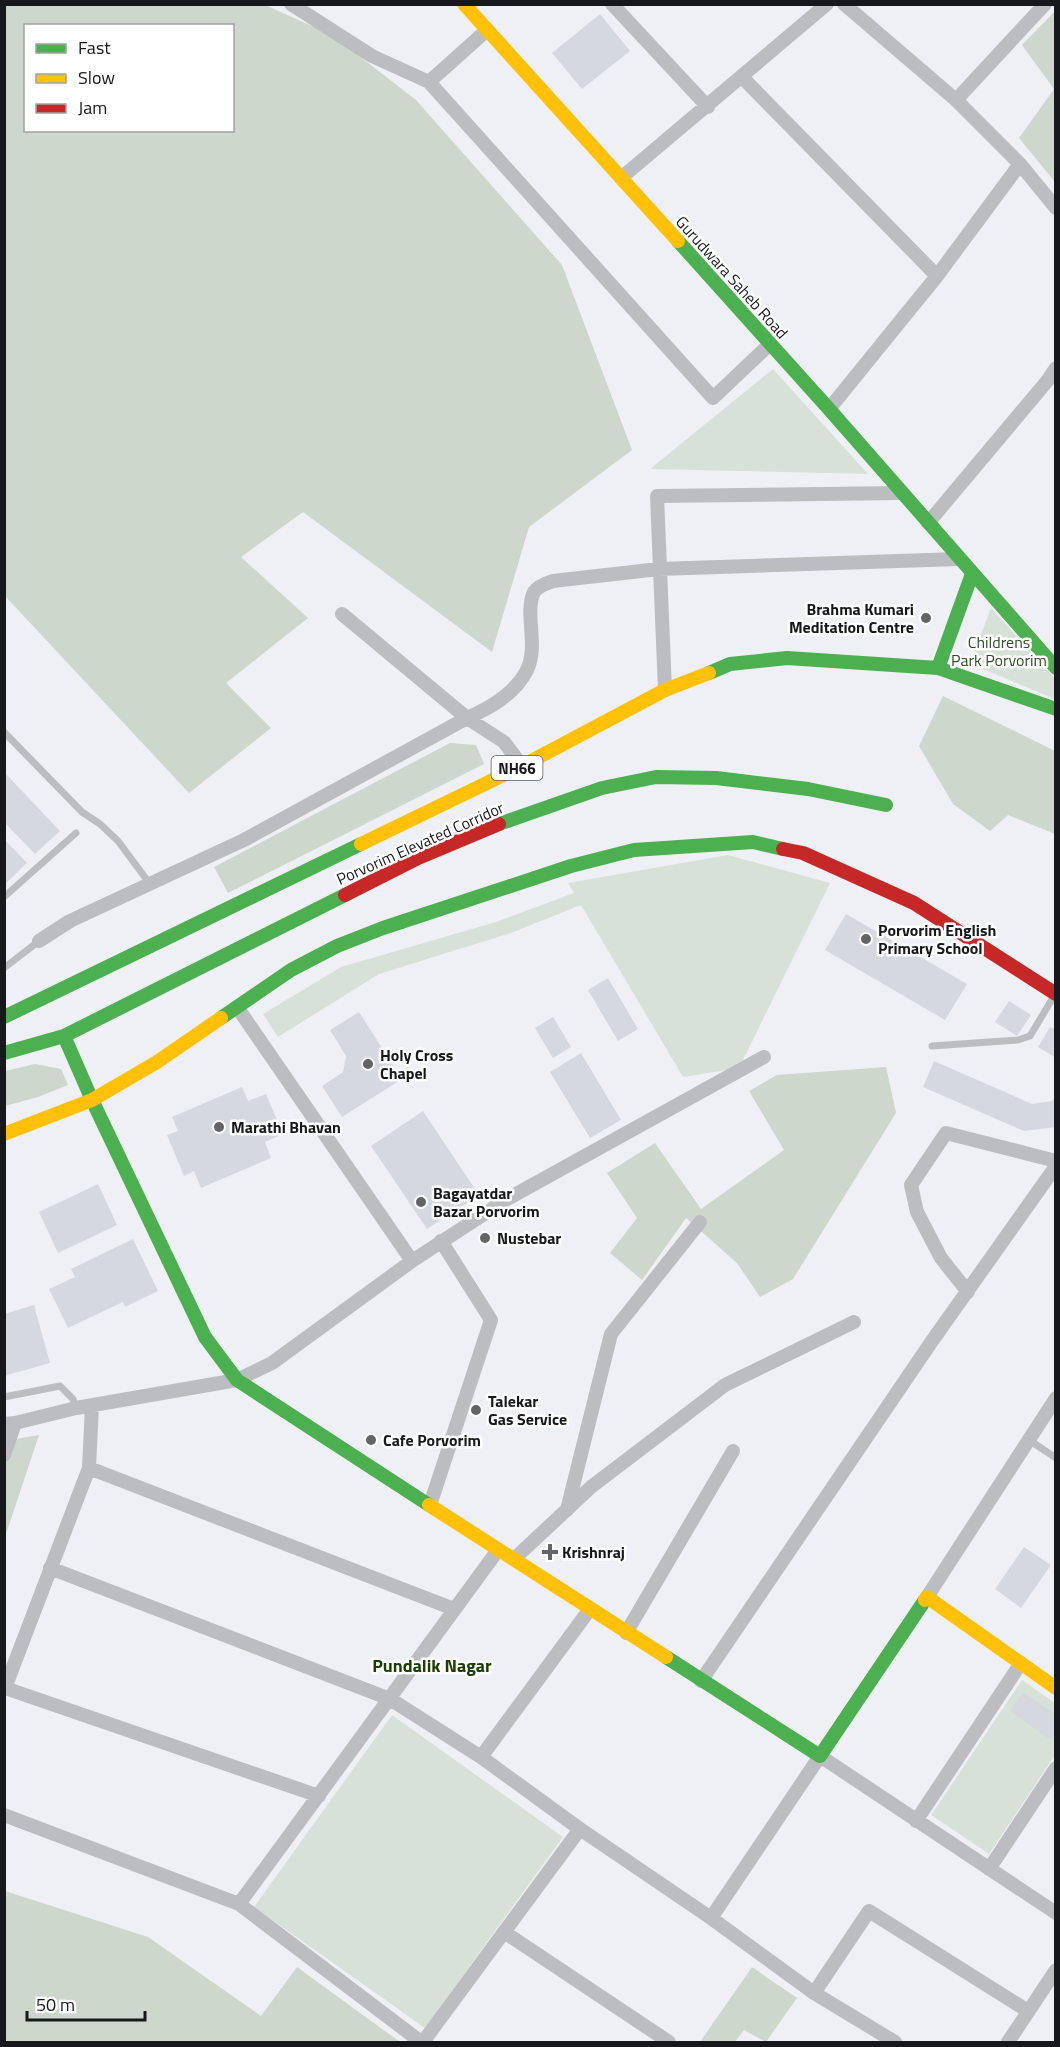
<svg xmlns="http://www.w3.org/2000/svg" width="1060" height="2047" font-family="'Titillium Web',sans-serif">
	<style>
		.green { fill: #d8e1d7 }
		.forest { fill: #cdd7cc; fill-rule: evenodd }
		.building { fill: #d6d8e0 }
		.lines { fill: none; stroke-linecap: round; stroke-linejoin: round }
		.lane { stroke: #bcbdc1; stroke-width: 7 }
		.street { stroke: #bcbdc1; stroke-width: 14 }
		.fast { stroke: #4caf50; stroke-width: 14 }
		.slow { stroke: #ffc107; stroke-width: 14 }
		.jam { stroke: #c62828; stroke-width: 14 }
		.poi-dot { fill: #636467; stroke: #fff; stroke-width: 2 }
		.labels { text-anchor: middle; dominant-baseline: central; stroke-width: 5; stroke-linejoin: round; paint-order: stroke }
		.shield { fill: #fff; stroke: #5d5d5f; stroke-width: 1.5 }
		.shield-label { font-size: 15px; font-weight: bold; fill: #17181b }
		.street-label { font-size: 16px; fill: #17181b; stroke: #fff }
		.poi-label { font-size: 16px; font-weight: bold; fill: #17181b; stroke: #fff; text-anchor: start }
		.park-label { font-size: 16px; fill: #314c25; stroke: #fff }
		.neighbourhood-label { font-size: 18px; font-weight: bold; fill: #194000; stroke: #fff }
	</style>
	<rect width="100%" height="100%" fill="#eff0f5"/>
	<!-- green -->
	<path class="green" d="M773 369 868 474 650 469Z
		M991 608 1055 678V699L976 666 973 655Z
		M728 855 830 883 739 1068 683 1077 581 905 511 933 379 974 278 1037 263 1014 341 967 496 922 574 893 568 883Z
		M1022 1680 1055 1703V1755L989 1854 931 1815Z
		M392 1715 563 1837 425 2028 254 1907Z"/>
	<!-- forest -->
	<path class="forest" d="M5 5H265L332 35 416 100 562 265 632 450 529 527 492 652 303 512 241 557 308 618 226 683 271 728 189 793 5 596ZM26 26H232V130H26Z
		M1055 11V182L1019 138 1054 89 1022 45Z
		M943 696 1055 751V834L1008 815 990 831 953 804 919 746Z
		M450 743 476 745 484 764 228 893 214 867Z
		M35 1064 61 1069 68 1085 38 1097 5 1106V1071Z
		M886 1067 896 1113 793 1279 760 1297 737 1263 686 1218 642 1280 610 1253 637 1218 607 1173 655 1143 701 1209 784 1150 749 1091 777 1075Z
		M39 1435 5 1537V1441Z
		M5 1891 148 1937 261 2016 297 1967 400 2042H5Z
		M752 1967 797 1998 766 2042 744 2030 735 2042H700Z"/>
	<!-- building -->
	<path class="building" d="M600 14 630 51 582 89 552 53Z
		M4 772 60 831 35 854 4 822Z
		M4 839 27 863 4 885Z
		M846 914 967 984 945 1020 825 950Z
		M608 978 638 1029 618 1041 588 990Z
		M1009 1001 1031 1015 1017 1036 995 1022Z
		M359 1012 402 1079 342 1117 322 1086 343 1072 346 1056 330 1030Z
		M553 1017 571 1047 553 1058 535 1028Z
		M1050 1027 1056 1030V1058L1038 1047Z
		M581 1053 621 1120 590 1138 550 1072Z
		M934 1061 1032 1104 1052 1101 1056 1096V1127L1024 1131 923 1087Z
		M242 1087 248 1101 266 1094 283 1134 265 1142 271 1158 201 1188 194 1171 184 1176 167 1135 178 1131 172 1117Z
		M423 1111 479 1195 427 1229 371 1146Z
		M98 1184 117 1225 58 1253 39 1212Z
		M133 1239 158 1291 125 1307 123 1302 68 1328 49 1289 75 1277 71 1269Z
		M34 1305 50 1363 4 1376V1314Z
		M1024 1547 1051 1565 1021 1608 995 1589Z
		M1023 1692 1056 1715V1733L1051 1740 1010 1711Z"/>
	<g class="lines">
		<!-- lane -->
		<path class="lane" d="M4 732 82 812 100 824 118 841 150 884
			M4 897 76 833
			M4 968 39 941
			M932 1046 1018 1040 1030 1036 1054 996
			M4 1397 60 1386 73 1399 76 1408
			M1029 1440 1056 1458"/>
		<!-- street -->
		<path class="street" d="M291 4 372 56 429 82 487 30
			M612 4 708 107
			M844 4 956 100 1020 164 1056 208
			M742 77 937 276
			M429 82 713 398 770 344
			M956 100 1045 4
			M621 178 827 4
			M829 409 937 276 1020 164
			M928 523 1048 380 1056 368
			M342 614 467 718 504 742 522 766
			M665 690 657 496 901 493
			M39 941 70 921 244 840 467 718C490 708 515 694 527 670 539 646 524 613 534 592 538 586 547 583 553 581L659 569 959 559
			M237 1007 412 1261
			M968 1292 941 1258 917 1212 911 1185 946 1133 1056 1161
			M92 1406 89 1468 5 1688 319 1796
			M4 1424 15 1423 76 1408 237 1380 272 1363 412 1261 507 1199 764 1057
			M4 1455 15 1423
			M89 1468 454 1609
			M430 1505 491 1320 441 1241
			M567 1510 611 1334 700 1222
			M514 1559 591 1487 725 1385 854 1322
			M50 1568 390 1699 481 1757 580 1829 711 1918 814 1993 895 2042
			M927 1597 1056 1398
			M626 1633 733 1451
			M701 1681 932 1341 1056 1166
			M481 1757 590 1609
			M4 1815 239 1904 421 2042
			M916 1821 1021 1663
			M989 1869 1056 1768
			M239 1904 498 1550
			M711 1918 820 1756 1056 1913
			M504 1932 669 2042
			M814 1993 869 1911 1028 2011
			M423 2042 580 1829
			M1008 2042 1056 1970"/>
		<!-- fast -->
		<path class="fast" d="M678 241 829 409 1056 668
			M938 668 972 574
			M709 673 730 664 787 658 938 668 1056 709
			M499 824 602 788 656 777 716 778 808 789 886 805
			M4 1017 361 844
			M221 1018 291 970 337 946 383 928 571 866 634 850 753 842 783 849
			M64 1036 92 1100 205 1337 237 1380 429 1505
			M4 1053 64 1036 345 895
			M666 1657 820 1756 925 1600"/>
		<!-- slow -->
		<path class="slow" d="M464 4 678 241
			M361 844 522 766 665 690 709 673
			M4 1134 92 1100 157 1062 221 1018
			M429 1505 666 1657
			M925 1600 927 1597 1056 1688"/>
		<!-- jam -->
		<path class="jam" d="M783 849 803 853 914 903 1056 994
			M345 895 418 858 499 824"/>
	</g>
	<!-- markers -->
	<g class="poi-dot">
		<circle cx="926" cy="618" r="6"/>
		<circle cx="866" cy="939" r="6"/>
		<circle cx="368" cy="1064" r="6"/>
		<circle cx="219" cy="1127" r="6"/>
		<circle cx="421" cy="1202" r="6"/>
		<circle cx="485" cy="1238" r="6"/>
		<circle cx="476" cy="1410" r="6"/>
		<circle cx="371" cy="1440" r="6"/>
		<path d="M547 1543h6v6h6v6h-6v6h-6v-6h-6v-6h6z"/>
	</g>
	<g class="labels">
		<!-- shield labels -->
		<rect class="shield" x="491.5" y="756" width="51" height="24" rx="4.5"/>
		<g class="shield-label">
			<text x="517" y="768">NH66</text>
		</g>
		<!-- street labels -->
		<g class="street-label">
			<text transform="translate(732 277) rotate(48)">Gurudwara Saheb Road</text>
			<text transform="translate(420 843) rotate(-24)">Porvorim Elevated Corridor</text>
		</g>
		<!-- poi labels -->
		<g class="poi-label">
			<text x="914" y="609" text-anchor="end">Brahma Kumari<tspan x="914" dy="18">Meditation Centre</tspan></text>
			<text x="878" y="930">Porvorim English<tspan x="878" dy="18">Primary School</tspan></text>
			<text x="380" y="1055">Holy Cross<tspan x="380" dy="18">Chapel</tspan></text>
			<text x="231" y="1127">Marathi Bhavan</text>
			<text x="433" y="1193">Bagayatdar<tspan x="433" dy="18">Bazar Porvorim</tspan></text>
			<text x="497" y="1238">Nustebar</text>
			<text x="488" y="1401">Talekar<tspan x="488" dy="18">Gas Service</tspan></text>
			<text x="383" y="1440">Cafe Porvorim</text>
			<text x="562" y="1552">Krishnraj</text>
		</g>
		<!-- park labels -->
		<g class="park-label">
			<text x="999" y="642">Childrens<tspan x="999" dy="18">Park Porvorim</tspan></text>
		</g>
		<!-- neighbourhood labels -->
		<g class="neighbourhood-label">
			<text x="432" y="1665">Pundalik Nagar</text>
		</g>
	</g>
	<!-- border -->
	<rect width="1060" height="2047" fill="none" stroke="#17181b" stroke-width="12"/>
	<!-- legend -->
	<rect x="24" y="24" width="210" height="108" fill="#ffffff" stroke="#a2a3a4" stroke-width="1.5"/>
	<rect x="36" y="44" width="30" height="9" fill="#4caf50" stroke="#a2a3a4" stroke-width="1.5"/>
	<text x="78" y="54" font-size="18" fill="#17181b">Fast</text>
	<rect x="36" y="74" width="30" height="9" fill="#ffc107" stroke="#a2a3a4" stroke-width="1.5"/>
	<text x="78" y="84" font-size="18" fill="#17181b">Slow</text>
	<rect x="36" y="104" width="30" height="9" fill="#c62828" stroke="#a2a3a4" stroke-width="1.5"/>
	<text x="78" y="114" font-size="18" fill="#17181b">Jam</text>
	<!-- scale -->
	<path d="M27 2011v9h118v-9" fill="none" stroke="#17181b" stroke-width="3"/>
	<text x="36" y="2011" font-size="18" fill="#17181b" stroke="#ffffff" stroke-width="4.5" paint-order="stroke">50 m</text>
</svg>
